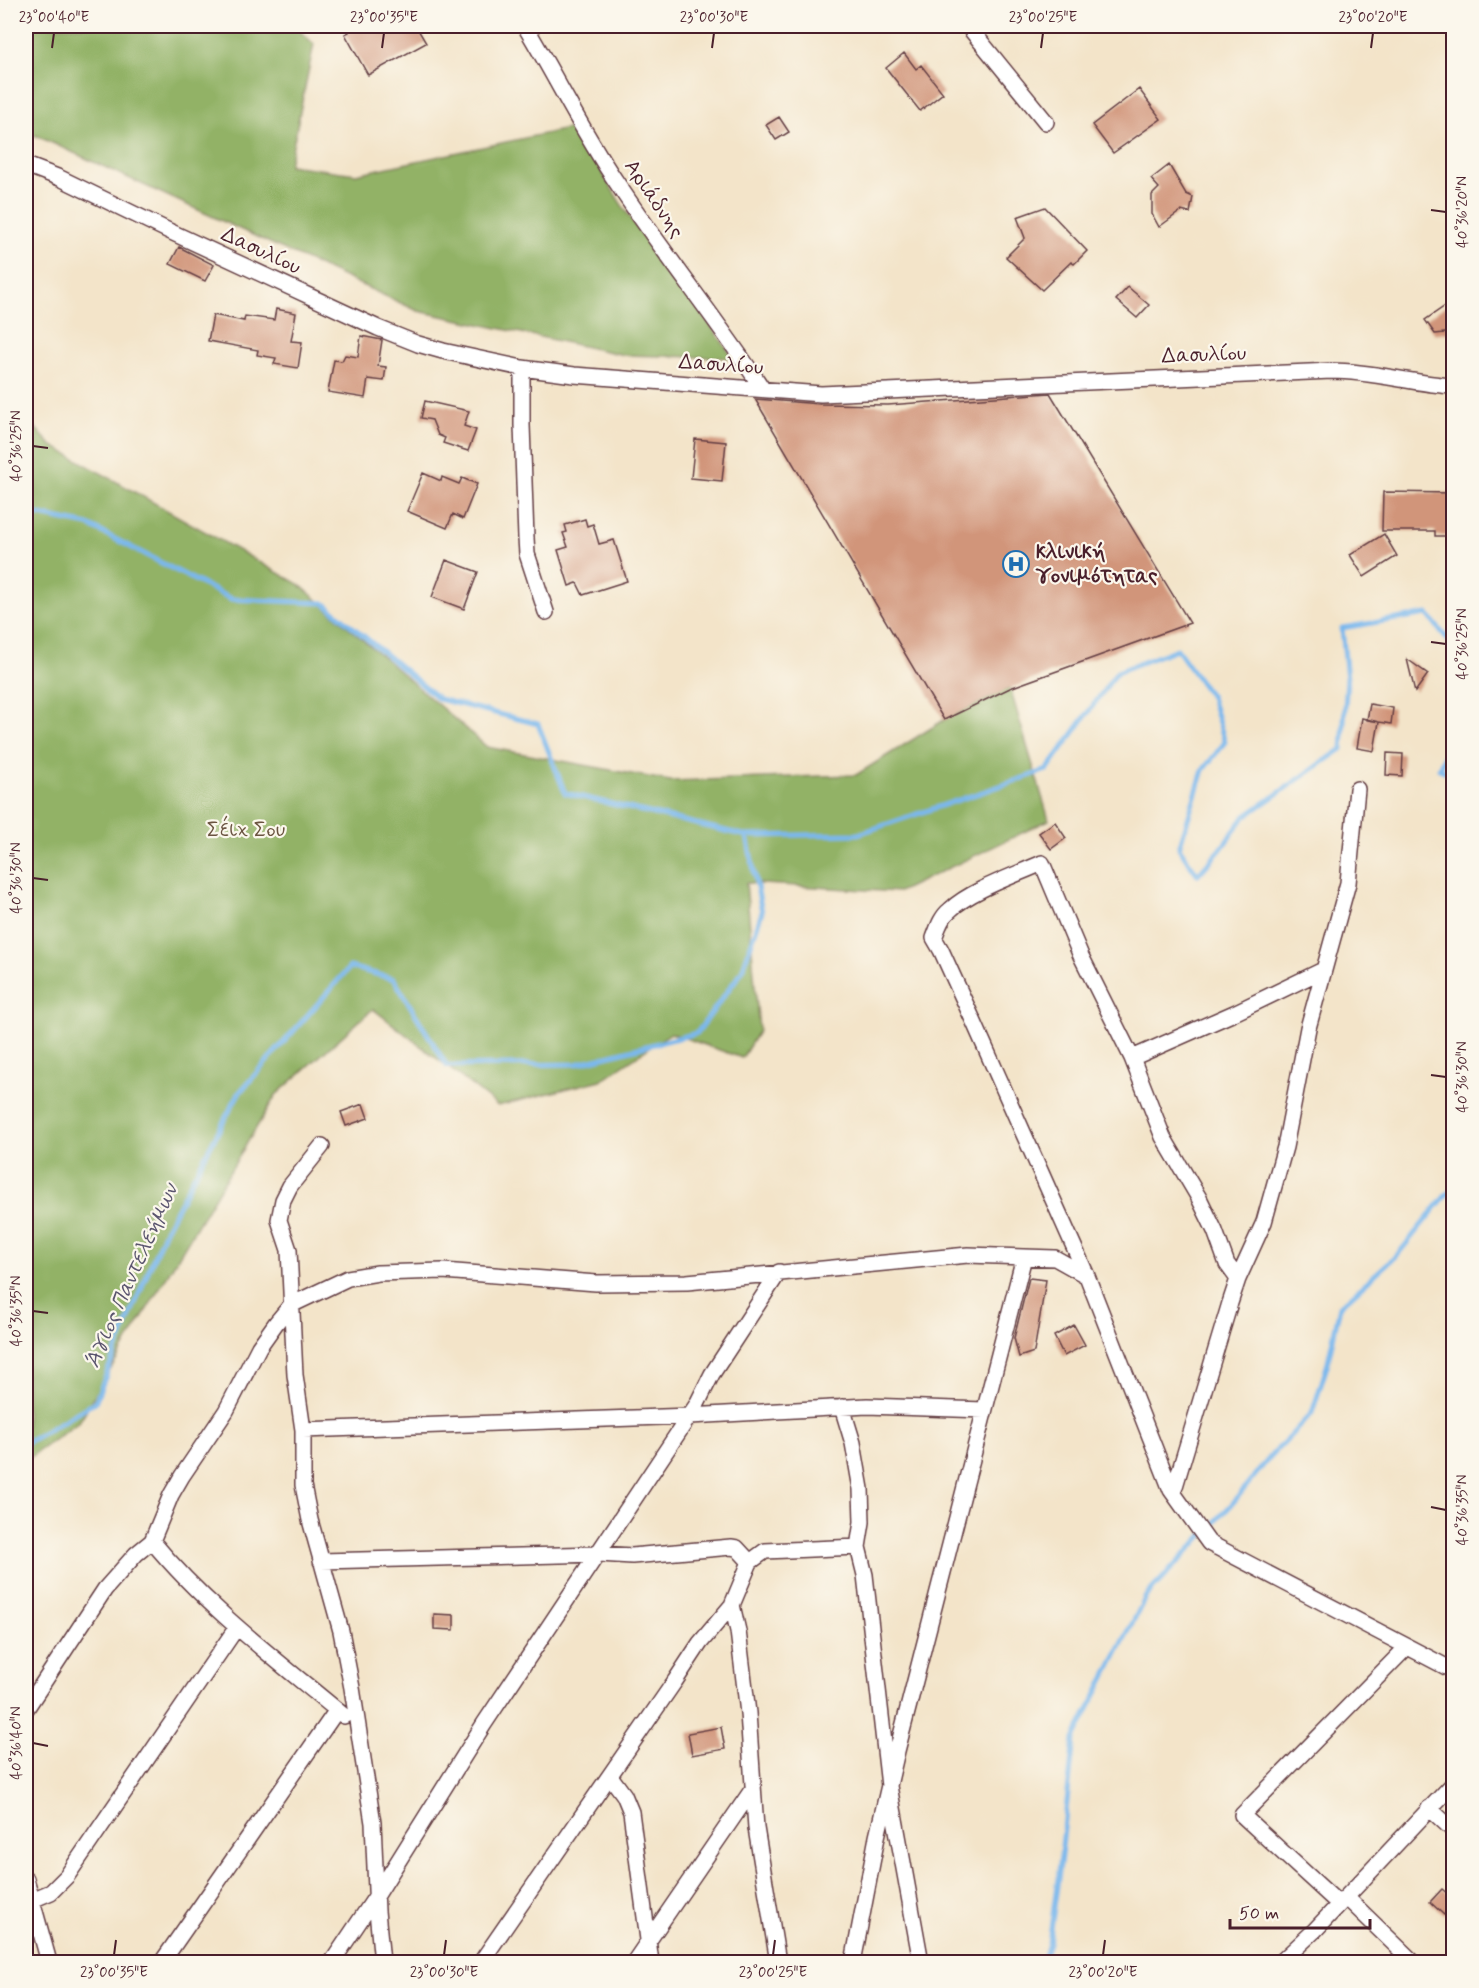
<svg xmlns="http://www.w3.org/2000/svg" width="1479" height="1988" font-family="Mynerve,sans-serif">
	<style>
		.forest { fill: #92b266; stroke: #6e6848; stroke-width: 1.5 }
		.lines { fill: none; stroke-linecap: round; stroke-linejoin: round }
		.stream { stroke: #7ab8ed; stroke-width: 5 }
		.building { fill: #d1957a }
		.street-casing { stroke: #633d43; stroke-width: 18 }
		.street { stroke: #fff; stroke-width: 15 }
		.ticks { fill: none; stroke: #4a1f2b; stroke-width: 2 }
		.labels { text-anchor: middle; dominant-baseline: central; stroke-width: 4.5; stroke-linejoin: round; paint-order: stroke }
		.street-label { font-size: 21px; fill: #4a1f2b; stroke: #fbf7ec }
		.poi-label { font-size: 21px; font-weight: bold; fill: #4a1f2b; stroke: #fbf7ec; text-anchor: start }
		.park-label { font-size: 21px; fill: #6b5441; stroke: #fbf7ec }
		.water-label { font-size: 22px; font-style: italic; fill: #5b556f; stroke: #fbf7ec }
		.neatline { fill: none; stroke: #4a1f2b; stroke-width: 2 }
		.ticks-label { font-size: 15px; text-anchor: middle; fill: #4a1f2b }
	</style>
	<rect width="100%" height="100%" fill="#fbf7ec"/>
	<filter id="ink" filterUnits="userSpaceOnUse"><feTurbulence type="fractalNoise" baseFrequency=".0167" numOctaves="2"/><feDisplacementMap in="SourceGraphic" scale="12" xChannelSelector="R" yChannelSelector="G"/><feConvolveMatrix kernelMatrix="1 2 1 2 8 2 1 2 1" color-interpolation-filters="sRGB"/></filter>
	<filter id="wash" filterUnits="userSpaceOnUse"><feTurbulence type="fractalNoise" baseFrequency=".008" numOctaves="4" result="noise"/><feDisplacementMap in="SourceGraphic" scale="24" xChannelSelector="R" yChannelSelector="G"/><feGaussianBlur stdDeviation="1.35" result="paint"/><feColorMatrix in="noise" values="0 0 0 0 0 0 0 0 0 0 0 0 0 0 0 0 0 1.4 0 .05"/><feComposite in="paint" operator="in"/></filter>
	<g filter="url(#wash)">
		<rect width="100%" height="100%" fill="#f3e4c9"/>
		<!-- forest -->
		<path class="forest" d="M26 26H294L314 44 289 165 356 174 576 127C598 166 619 204 646 240 675 279 707 317 733 358L624 355 418 311 37 136 26 134Z
			M26 418 51 445 300 585 487 747 670 781 856 775 944 720 1010 688 1049 820 899 892 746 883 759 1030 742 1058 671 1033 601 1080 498 1106 373 1009 276 1095 79 1422 26 1460Z"/>
		<g class="lines">
			<!-- stream -->
			<path class="stream" d="M26 512 88 525 231 599 324 603 439 699 538 724 565 793 747 836
				M1454 732 1439 769 1454 775
				M26 1443 95 1402 165 1230 239 1093 350 967 394 979 447 1066 576 1064 697 1033 742 971 762 912 747 836 858 834 1047 770 1117 672 1177 649 1211 697 1225 742 1203 770 1179 848 1198 875 1221 849 1244 817 1342 749 1347 679 1342 628 1427 614 1454 647
				M1043 1962 1049 1943 1060 1864 1074 1739 1146 1596 1232 1504 1270 1457 1312 1413 1327 1366 1340 1306 1398 1254 1446 1195 1454 1189"/>
		</g>
		<g id="blocks">
			<!-- building -->
			<path class="building" d="M345 26H416L426 43 368 75 345 34 349 32Z
				M904 53 916 69 921 65 943 93 920 111 886 68Z
				M1139 89 1161 119 1113 153 1092 125Z
				M779 117 789 132 776 140 766 125Z
				M1169 165 1186 194 1193 197 1190 213 1181 211 1159 227 1152 214V195L1159 188 1151 179Z
				M1045 207 1087 251 1074 264 1071 262 1042 290 1006 257 1025 238 1017 217Z
				M179 247 214 265 205 281 170 264Z
				M1128 287 1149 305 1137 318 1116 300Z
				M1454 300V332L1435 334 1425 320Z
				M276 309 296 313 291 341 302 342 298 368 274 364 276 358 257 355 258 350 208 341 213 315 244 321 245 316 274 320Z
				M361 336 382 340 378 366 386 367 384 381 368 379 365 398 328 392 334 360 342 361 345 355 358 357Z
				M1050 393 1190 623 1010 688 944 720 755 399 820 404 888 405Z
				M425 401 469 411 464 426 476 430 468 451 443 443 445 438 438 435 432 420 421 418Z
				M695 439 726 442 722 481 691 478Z
				M423 473 441 481 442 477 459 484 462 478 477 484 463 519 453 514 447 528 407 511Z
				M1383 492 1454 493V524H1451L1450 536H1435V531H1382Z
				M585 519 587 526 593 524 599 544 614 540 627 581 583 595 577 583 569 586 558 550 568 547 563 533 567 532 565 525Z
				M1384 534 1397 556 1364 577 1350 555Z
				M446 560 478 572 464 609 432 597Z
				M1407 659 1428 674 1415 692Z
				M1370 704 1393 708 1391 724 1367 720Z
				M1362 718 1379 722 1374 751 1357 748Z
				M1387 753 1403 754 1402 776 1386 775Z
				M1055 822 1066 838 1051 849 1039 833Z
				M363 1104 368 1118 346 1126 341 1112Z
				M1029 1278 1046 1280 1034 1352 1019 1357 1014 1338Z
				M1074 1325 1085 1345 1064 1356 1054 1336Z
				M434 1614 454 1615V1630L434 1629Z
				M721 1727 725 1749 692 1755 688 1733Z
				M1442 1889 1454 1899V1904L1444 1915 1430 1902Z"/>
		</g>
	</g>
	<g filter="url(#ink)">
		<use href="#blocks" fill-opacity="0" stroke="#633d43" stroke-width="1.5"/>
		<g class="lines">
			<defs>
				<path id="street" d="M525 26C556 77 583 133 617 183 663 253 716 318 762 388
					M968 26 1046 122
					M26 165 60 178 169 231 378 328 418 344 443 351 522 368 574 375 821 394 1332 371C1373 371 1413 384 1454 386
					M522 368V425L526 538 527 554 546 612
					M1132 1058 1234 1013 1323 970
					M322 1146 290 1186 283 1200 279 1220 289 1250 295 1375 303 1430V1485L310 1520 341 1631 352 1688 373 1823 377 1911 382 1962
					M1238 1279 1227 1264 1215 1231 1199 1198 1163 1137 1132 1058 1081 956 1042 863C1016 875 971 890 950 910 941 917 938 928 934 938L941 950 973 1020 1087 1276 1171 1490 1209 1543 1454 1671
					M842 1407 853 1443 861 1489 862 1522 858 1547 865 1575 889 1786 921 1962
					M303 1430 690 1416 867 1406 984 1410
					M1173 1493 1230 1303 1238 1279 1264 1222 1285 1147 1308 1028 1348 883 1357 789
					M152 1541C207 1608 278 1661 344 1716
					M321 1561 599 1554 632 1556 731 1547 737 1548 750 1562 765 1551 858 1547
					M732 1605 738 1631 748 1713 756 1828 778 1962
					M26 1709 105 1589 136 1554 152 1541 171 1495 182 1476 226 1411 259 1347 276 1323 291 1305 348 1278 378 1273 443 1271 596 1283 687 1282 968 1255 1055 1258 1087 1276
					M610 1776 624 1795 631 1812 651 1962
					M1429 1808 1454 1831
					M26 1879 49 1962
					M1346 1897 1413 1962
					M32 1900 51 1892 67 1876 237 1627
					M1339 1904 1242 1815 1407 1647
					M162 1962 337 1710
					M332 1962 377 1895 484 1724 696 1406 712 1374 779 1272
					M481 1962 675 1681 700 1643 732 1605 750 1562
					M634 1962 752 1790
					M853 1962 877 1837 897 1751 1024 1257
					M1281 1962 1315 1930 1454 1783"/>
			</defs>
			<!-- street casing -->
			<use href="#street" class="street-casing"/>
			<!-- street -->
			<use href="#street" class="street"/>
		</g>
	</g>
	<!-- ticks -->
	<path class="ticks" d="M52 48 54 33M382 48 384 33M712 48 714 33M1041 48 1043 33M1371 48 1373 33M1431 210 1446 212M33 446 48 448M1431 642 1446 644M33 878 48 880M1431 1075 1446 1077M33 1311 48 1313M1431 1507 1446 1510M33 1743 48 1746M114 1955 116 1940M444 1955 446 1940M773 1955 775 1940M1103 1955 1105 1940"/>
	<!-- icons -->
	<defs>
		<symbol id="hospital-ring" viewBox="-11 -11 22 22"><circle r="9.5" fill="#fbf7ec" stroke="#1f6fb2" stroke-width="1.5"/><path d="M-5-5h3v3.5h4V-5h3V5h-3V1.5h-4V5h-3Z" fill="#1f6fb2"/></symbol>
	</defs>
	<g fill-rule="evenodd">
		<use href="#hospital-ring" x="1001" y="549" width="30" height="30"/>
	</g>
	<g class="labels">
		<!-- street labels -->
		<g class="street-label">
			<text transform="translate(654 199) rotate(56)">Αριάδνης</text>
			<text transform="translate(261 251) rotate(25)">Δασυλίου</text>
			<text transform="translate(1204 355) rotate(-2)">Δασυλίου</text>
			<text transform="translate(721 365) rotate(4)">Δασυλίου</text>
		</g>
		<!-- poi labels -->
		<g class="poi-label">
			<text x="1036" y="552">κλινική<tspan x="1036" dy="24">γονιμότητας</tspan></text>
		</g>
		<!-- park labels -->
		<g class="park-label">
			<text x="246" y="830">Σέιχ Σου</text>
		</g>
		<!-- water labels -->
		<g class="water-label">
			<text transform="translate(132 1276) rotate(-66)">Άγιος Παντελεήμων</text>
		</g>
	</g>
	<!-- margin -->
	<rect width="1479" height="1988" fill="none" stroke="#fbf7ec" stroke-width="66"/>
	<!-- scale -->
	<path d="M1230 1919v9h140v-9" fill="none" stroke="#4a1f2b" stroke-width="3"/>
	<text x="1239" y="1919" font-size="18" fill="#4a1f2b" stroke="#fbf7ec" stroke-width="4.5" paint-order="stroke">50 m</text>
	<rect x="33" y="33" width="1413" height="1922" class="neatline"/>
	<g class="ticks-label">
		<text x="54" y="22">23°00'40"E</text>
		<text x="384" y="22">23°00'35"E</text>
		<text x="714" y="22">23°00'30"E</text>
		<text x="1043" y="22">23°00'25"E</text>
		<text x="1373" y="22">23°00'20"E</text>
		<text transform="translate(1462 212) rotate(-90)" y="5">40°36'20"N</text>
		<text transform="translate(16 446) rotate(-90)" y="5">40°36'25"N</text>
		<text transform="translate(1462 644) rotate(-90)" y="5">40°36'25"N</text>
		<text transform="translate(16 878) rotate(-90)" y="5">40°36'30"N</text>
		<text transform="translate(1462 1077) rotate(-90)" y="5">40°36'30"N</text>
		<text transform="translate(16 1311) rotate(-90)" y="5">40°36'35"N</text>
		<text transform="translate(1462 1510) rotate(-90)" y="5">40°36'35"N</text>
		<text transform="translate(16 1743) rotate(-90)" y="5">40°36'40"N</text>
		<text x="114" y="1977">23°00'35"E</text>
		<text x="444" y="1977">23°00'30"E</text>
		<text x="773" y="1977">23°00'25"E</text>
		<text x="1103" y="1977">23°00'20"E</text>
	</g>
</svg>
